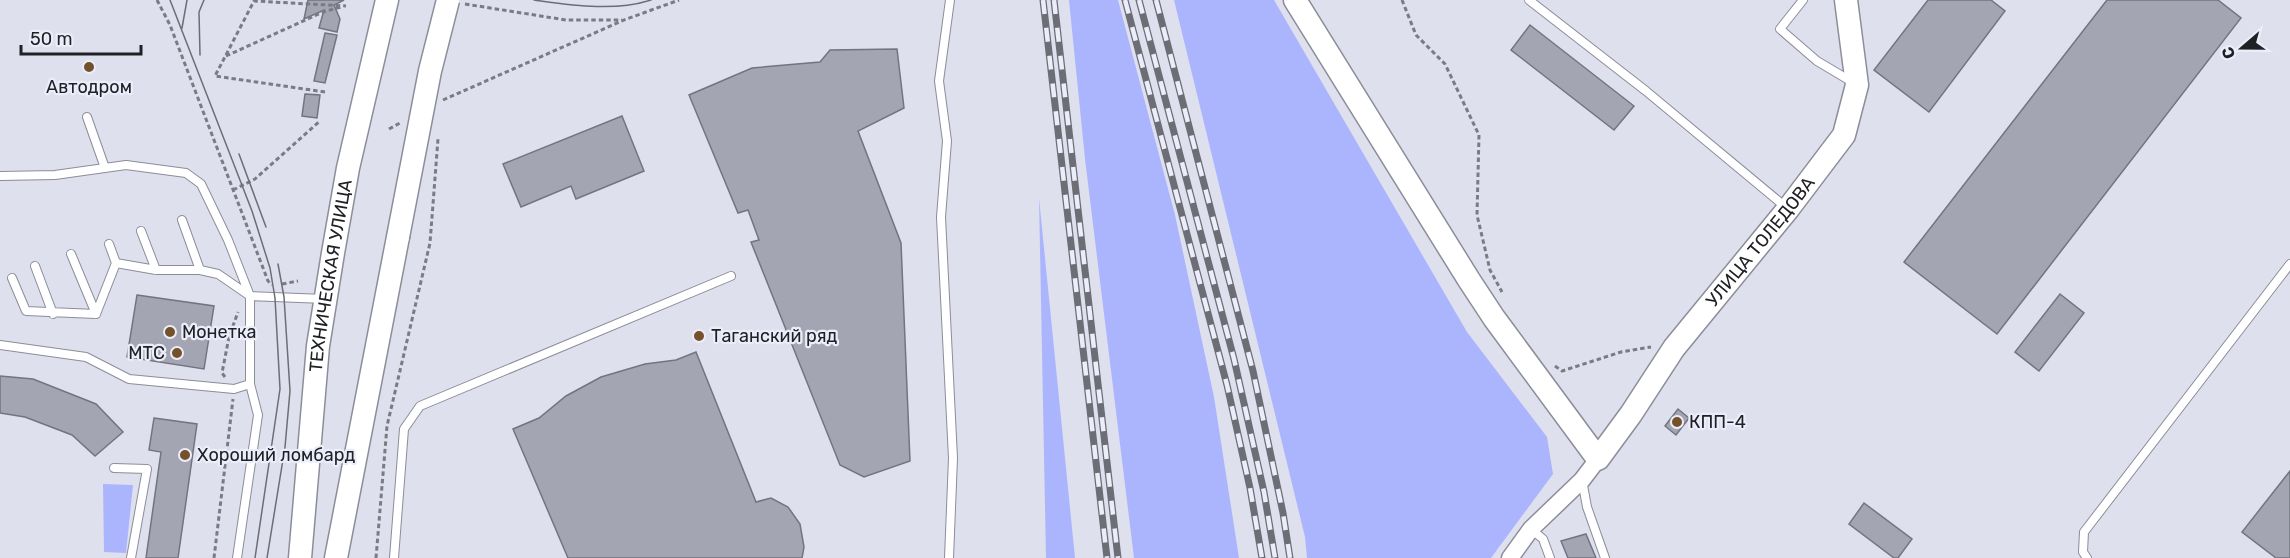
<svg xmlns="http://www.w3.org/2000/svg" width="2290" height="558" font-family="Rubik,sans-serif">
	<style>
		.green { fill: #abb5fe }
		.building { fill: #a3a6b2; stroke: #727580; stroke-width: 1.5 }
		.lines { fill: none; stroke-linecap: round; stroke-linejoin: round }
		.lane-casing { stroke: #8b8d99; stroke-width: 10 }
		.street-casing { stroke: #8b8d99; stroke-width: 19 }
		.secondary-casing { stroke: #8b8d99; stroke-width: 25 }
		.path { stroke: #7a7b84; stroke-width: 3; stroke-dasharray: 4.5 3; stroke-linecap: butt }
		.lane { stroke: #fff; stroke-width: 8 }
		.street { stroke: #fff; stroke-width: 16 }
		.secondary { stroke: #fff; stroke-width: 22 }
		.tram { stroke: #6c6d75; stroke-width: 1.5 }
		.rail-casing { stroke: #6c6d75; stroke-width: 7 }
		.rail { stroke: #ebedfb; stroke-width: 4.5; stroke-dasharray: 14; stroke-linecap: butt }
		.secondary-bridge-casing { stroke: #8b8d99; stroke-width: 25; stroke-linecap: butt }
		.secondary-bridge { stroke: #fff; stroke-width: 22 }
		.poi-dot { fill: #74512a; stroke: #ebedfb; stroke-width: 2 }
		.labels { text-anchor: middle; dominant-baseline: central; stroke-width: 4.5; stroke-linejoin: round; paint-order: stroke }
		.poi-label { font-size: 18px; fill: #202125; stroke: #ebedfb; text-anchor: start }
		.street-label { font-size: 18px; fill: #202125; stroke: #ebedfb }
	</style>
	<rect width="100%" height="100%" fill="#dee0ed"/>
	<!-- green -->
	<path class="green" d="M1069 0H1118L1175 215 1214 397 1239 558H1134L1085 159Z
		M1174 0H1274L1467 332 1547 437 1553 474 1491 558H1307L1305 537Z
		M1039 198 1075 558H1046Z
		M103 484 133 485 126 553 104 552Z"/>
	<!-- building -->
	<path class="building" d="M308 0H344L334 5 340 19 337 32 319 28 324 10 304 19Z
		M1928 0H1991L2005 11 1929 112 1874 70Z
		M2107 0H2218L2241 18 1997 334 1904 262Z
		M1530 25 1634 106 1614 130 1511 50Z
		M325 33 337 35 325 83 314 81Z
		M897 49 904 108 858 131 901 243 910 461 864 477 840 465 751 242 759 240 748 210 738 213 689 95 752 68 820 62 830 50Z
		M305 94 320 95 317 118 302 116Z
		M622 116 644 171 576 199 571 186 521 207 503 164Z
		M2060 294 2084 313 2039 371 2015 352Z
		M137 295 214 306 204 369 127 357Z
		M696 352 756 502 771 498 788 507 800 524 804 547 802 558H568L513 429 539 418 566 396 601 377 645 364 676 360Z
		M0 376 33 379 96 404 123 432 95 456 72 435 25 417 0 413Z
		M1678 409 1689 418 1676 435 1665 426Z
		M154 418 197 424 178 558H146L161 452 149 450Z
		M2290 471V558H2276L2242 532Z
		M1864 503 1912 539 1898 558H1894L1849 524Z
		M1586 534 1596 558H1568L1561 541Z"/>
	<g class="lines">
		<defs>
			<path id="lane" d="M1529 0 1646 91 1788 209
				M1803 0 1780 29 1817 61 1854 83
				M87 117 105 168
				M0 176 55 175 126 165 186 173 201 184 228 240 250 296V384L258 415 237 558
				M182 220 200 270
				M141 231 156 270
				M109 244 116 263
				M71 254 96 314
				M35 266 53 314
				M12 278 26 311 96 314 116 263 156 270H200L218 274 250 296 325 299
				M0 345 86 357 129 379 234 389 250 384
				M114 468 147 469 131 558
				M1582 480 1587 507 1605 558
				M1531 529 1543 539 1550 558
				M394 558 404 429 420 406 731 276
				M949 558 953 458 941 217 947 141 939 81 950 0
				M2087 558 2083 552 2084 532 2290 264"/>
			<path id="street" d="M1510 558 1531 529 1582 480 1598 459"/>
			<g id="secondary">
				<path id="s1" d="M1295 0 1469 280 1494 318 1598 459 1631 414 1674 348 1788 209 1844 135 1857 85 1846 0"/>
				<path id="s2" d="M300 558 318 346 333 253 348 168 387 0"/>
				<path d="M336 558 398 237"/>
			</g>
		</defs>
		<!-- lane casing -->
		<use href="#lane" class="lane-casing"/>
		<!-- street casing -->
		<use href="#street" class="street-casing"/>
		<!-- secondary casing -->
		<use href="#secondary" class="secondary-casing"/>
		<!-- path -->
		<path class="path" d="M157 0 170 25 268 281 272 285
			M1402 0 1416 35 1445 64 1479 135 1477 215 1490 270 1502 292
			M465 4 566 20H622
			M226 56 323 12 341 7
			M325 92 215 76 254 1 346 6
			M443 100 624 20 679 0
			M389 129 400 123
			M233 190 255 179 320 121
			M282 284 298 281
			M1555 366 1562 371 1621 352 1651 347
			M225 377 222 373 229 337 238 312
			M214 558 233 399
			M376 558 387 426 430 243 438 139"/>
		<!-- lane -->
		<use href="#lane" class="lane"/>
		<!-- street -->
		<use href="#street" class="street"/>
		<!-- secondary -->
		<use href="#secondary" class="secondary"/>
		<!-- tram -->
		<path class="tram" d="M170 0 252 211 270 268 275 298 280 389 255 558
			M534 0C571 5 614 12 651 0
			M182 28 187 0
			M200 55 199 12 204 0
			M239 154 266 227
			M267 558 285 447 290 391 284 297 278 264"/>
		<defs>
			<path id="rail" d="M1043 0 1107 558
				M1054 0 1118 558
				M1125 0 1227 385 1250 488 1262 558
				M1139 0 1234 359 1264 492 1275 558
				M1156 0 1253 371 1283 513 1290 558"/>
		</defs>
		<!-- rail casing -->
		<use href="#rail" class="rail-casing"/>
		<!-- rail -->
		<use href="#rail" class="rail"/>
		<defs>
			<path id="secondary-bridge" d="M398 237 430 71 448 0"/>
		</defs>
		<!-- secondary-bridge casing -->
		<use href="#secondary-bridge" class="secondary-bridge-casing"/>
		<!-- secondary-bridge -->
		<use href="#secondary-bridge" class="secondary-bridge"/>
	</g>
	<!-- markers -->
	<g class="poi-dot">
		<circle cx="89" cy="67" r="6"/>
		<circle cx="170" cy="332" r="6"/>
		<circle cx="699" cy="336" r="6"/>
		<circle cx="177" cy="353" r="6"/>
		<circle cx="1677" cy="422" r="6"/>
		<circle cx="185" cy="455" r="6"/>
	</g>
	<g class="labels">
		<!-- poi labels -->
		<g class="poi-label">
			<text x="89" y="87" text-anchor="middle">Автодром</text>
			<text x="182" y="332">Монетка</text>
			<text x="711" y="336">Таганский ряд</text>
			<text x="165" y="353" text-anchor="end">МТС</text>
			<text x="1689" y="422">КПП-4</text>
			<text x="197" y="455">Хороший ломбард</text>
		</g>
		<!-- street labels -->
		<g class="street-label">
			<text stroke="none"><textPath href="#s1" startOffset="822">УЛИЦА ТОЛЕДОВА</textPath></text>
			<text stroke="none"><textPath href="#s2" startOffset="284">ТЕХНИЧЕСКАЯ УЛИЦА</textPath></text>
		</g>
	</g>
	<!-- north arrow -->
	<g transform="translate(2242 48) rotate(250)" stroke="#ebedfb" stroke-width="4.5" paint-order="stroke">
	<path d="M0-4.5L10 22L0 15L-10 22Z" fill="#202125"/>
	<text y="-9" font-size="16" font-weight="bold" text-anchor="middle" fill="#202125">С</text>
	</g>
	<!-- scale -->
	<path d="M21 45v9h120v-9" fill="none" stroke="#202125" stroke-width="3"/>
	<text x="30" y="45" font-size="18" fill="#202125" stroke="#ebedfb" stroke-width="4.5" paint-order="stroke">50 m</text>
</svg>
